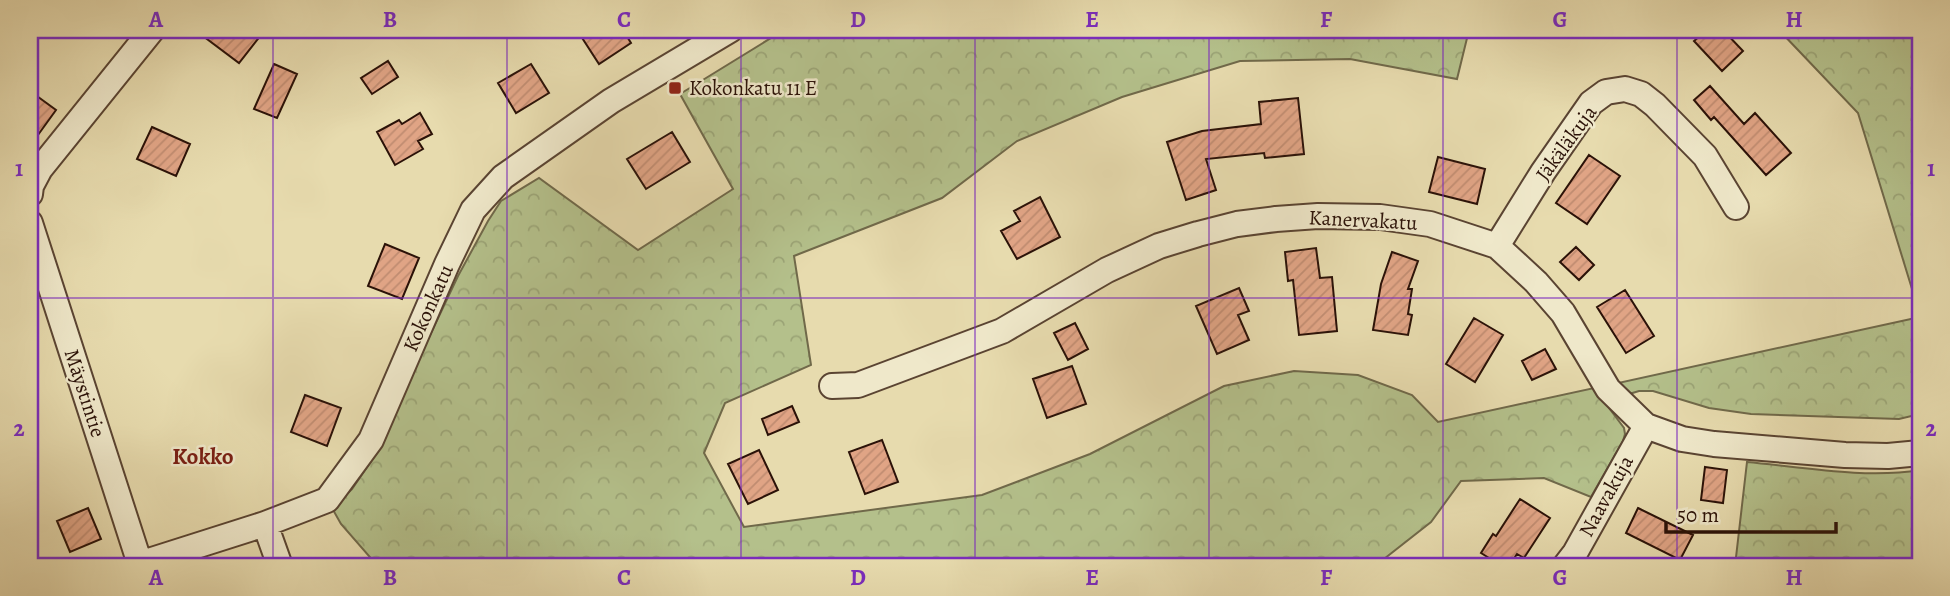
<svg xmlns="http://www.w3.org/2000/svg" width="1950" height="596" font-family="Alegreya,serif">
	<style>
		.forest { fill: url(#forest-crowns); stroke: #70694a; stroke-width: 2 }
		.building { fill: url(#building-hatch); stroke: #2b1208; stroke-width: 2 }
		.lines { fill: none; stroke-linecap: round; stroke-linejoin: round }
		.street-casing { stroke: #5a4432; stroke-width: 28 }
		.street { stroke: #efe8ca; stroke-width: 24 }
		.grid { fill: none; stroke: #7b2cbf; stroke-width: 2; stroke-opacity: 0.55 }
		.poi-dot { fill: #8f2418; stroke: #efe8ca; stroke-width: 2.5 }
		.labels { text-anchor: middle; dominant-baseline: central; stroke-width: 5; stroke-linejoin: round; paint-order: stroke }
		.poi-label { font-size: 21px; fill: #2b1208; stroke: #efe8ca; text-anchor: start }
		.street-label { font-size: 21px; fill: #2b1208; stroke: #efe8ca }
		.neighbourhood-label { font-size: 23px; font-weight: bold; fill: #7a1f14; stroke: #efe8ca }
		.neatline { fill: none; stroke: #7b2cbf; stroke-width: 2.5 }
		.grid-label { font-size: 23px; text-anchor: middle; font-weight: bold; fill: #7b2cbf }
	</style>
	<defs>
		<pattern id="forest-crowns" width="20" height="18" patternUnits="userSpaceOnUse" patternTransform="scale(1.75)"><rect width="20" height="18" fill="#b4c08b"/><path d="M2 6a3 3 0 1 1 6 0M12 15a3 3 0 1 1 6 0" fill="none" stroke="#9ba476"/></pattern>
		<pattern id="building-hatch" width="6" height="6" patternUnits="userSpaceOnUse" patternTransform="scale(1.75)"><rect width="6" height="6" fill="#e0a485"/><path d="M-1 1l2-2M0 6l6-6M5 7l2-2" fill="none" stroke="#c08c71"/></pattern>
	</defs>
	<rect width="100%" height="100%" fill="#e7dbae"/>
	<filter id="stains"><feTurbulence type="fractalNoise" baseFrequency=".00286" numOctaves="4"/><feColorMatrix values="0 0 0 0 .2 0 0 0 0 .09 0 0 0 0 .02 0 0 0 .5 -.17"/></filter>
	<radialGradient id="worn" r=".72"><stop offset=".6" stop-color="#630" stop-opacity="0"/><stop offset="1" stop-color="#630" stop-opacity=".3"/></radialGradient>
	<!-- forest -->
	<path class="forest" d="M784 30H1469L1457 79 1350 59 1240 61 1122 97 1017 141 942 198 794 256 811 365 725 403 704 453 744 527 982 495 1090 454 1224 386 1294 371 1358 375 1412 395 1438 422 1594 388 1624 428 1625 434 1623 441 1591 497 1544 478 1461 481 1431 522 1375 566H381L375 563 341 524 332 508 352 489 378 451 412 373 458 276 488 221 501 201 539 178 638 250 733 189 680 94Z
		M1779 30H1920V315L1858 113Z
		M1920 317V414L1899 419 1751 414 1709 408 1653 391H1639L1629 394 1618 383Z
		M1747 462C1802 467 1865 479 1920 470V566H1735Z"/>
	<!-- building -->
	<path class="building" d="M195 30H265L239 63Z
		M577 30H623L631 43 599 64Z
		M1707 30H1723L1743 51 1722 71 1694 41Z
		M388 61 398 77 372 94 361 78Z
		M274 64 297 74 277 118 254 109Z
		M531 64 549 93 516 113 498 83Z
		M1710 86 1744 124 1755 113 1791 153 1766 175 1714 117 1711 120 1694 100Z
		M30 91 56 110 30 146Z
		M1298 98 1304 154 1265 158 1264 153 1206 159 1216 190 1186 200 1167 142 1202 131 1261 124 1259 102Z
		M420 113 432 134 418 141 423 149 395 165 377 132 399 120 402 124Z
		M152 127 190 144 176 176 137 159Z
		M672 132 690 162 646 189 627 159Z
		M1589 155 1620 176 1587 224 1556 203Z
		M1438 157 1485 169 1477 204 1429 192Z
		M1040 197 1060 237 1017 259 1001 231 1020 221 1014 211Z
		M385 244 419 258 402 299 368 286Z
		M1576 247 1594 265 1579 280 1560 262Z
		M1316 248 1320 278 1332 277 1337 331 1299 335 1293 280 1288 281 1285 252Z
		M1392 252 1418 261 1408 289H1412L1408 314 1412 315 1408 335 1373 330 1381 284Z
		M1239 288 1249 311 1238 315 1249 340 1217 354 1196 306Z
		M1625 290 1654 336 1626 353 1597 307Z
		M1474 318 1503 335 1475 382 1446 364Z
		M1075 323 1088 349 1068 360 1054 333Z
		M1545 349 1556 369 1532 380 1522 361Z
		M1072 366 1086 404 1047 418 1033 379Z
		M305 395 341 408 327 446 291 432Z
		M792 406 799 422 768 435 762 419Z
		M882 440 898 482 865 494 849 452Z
		M759 450 778 490 748 504 728 464Z
		M1705 467 1727 470 1723 503 1701 500Z
		M1520 499 1550 518 1524 558 1517 554 1509 566H1502L1481 553 1493 534 1496 536Z
		M88 508 101 539 70 552 57 521Z
		M1638 508 1693 535 1680 560 1626 533Z"/>
	<g class="lines">
		<defs>
			<path id="street" d="M30 194 31 186 40 169 152 30
				M30 223 140 564
				M1497 246 1543 172 1591 103 1606 92 1625 89 1641 94 1655 105 1705 156 1736 207
				M832 386 858 385 1002 331 1107 270 1159 246 1198 234 1237 224 1276 219 1318 216 1380 217 1430 224 1497 246 1536 282 1563 313 1608 389 1646 426 1682 439 1714 444 1845 455 1888 456 1920 453
				M265 524 280 566
				M133 566 265 524 327 500 371 440 447 264 473 210 503 177 611 101 730 30
				M1565 566 1575 553 1646 426"/>
		</defs>
		<!-- street casing -->
		<use href="#street" class="street-casing"/>
		<!-- street -->
		<use href="#street" class="street"/>
	</g>
	<!-- grid -->
	<path class="grid" d="M273 30V566M507 30V566M741 30V566M975 30V566M1209 30V566M1443 30V566M1677 30V566M30 298H1920"/>
	<!-- markers -->
	<rect class="poi-dot" x="668" y="81" width="14" height="14" rx="3.5"/>
	<g class="labels">
		<!-- poi labels -->
		<g class="poi-label">
			<text x="689" y="88">Kokonkatu 11 E</text>
		</g>
		<!-- street labels -->
		<g class="street-label">
			<text transform="translate(1566 143) rotate(-54)">Jäkäläkuja</text>
			<text transform="translate(1363 220) rotate(3)">Kanervakatu</text>
			<text transform="translate(428 308) rotate(-66)">Kokonkatu</text>
			<text transform="translate(85 393) rotate(72)">Mäystintie</text>
			<text transform="translate(1606 496) rotate(-61)">Naavakuja</text>
		</g>
		<!-- neighbourhood labels -->
		<g class="neighbourhood-label">
			<text x="203" y="456">Kokko</text>
		</g>
	</g>
	<!-- margin -->
	<rect width="1950" height="596" fill="none" stroke="#e7dbae" stroke-width="77"/>
	<!-- scale -->
	<path d="M1666 522v10h170v-10" fill="none" stroke="#2b1208" stroke-width="3.5"/>
	<text x="1677" y="522" font-size="21" fill="#2b1208" stroke="#efe8ca" stroke-width="5" paint-order="stroke">50 m</text>
	<rect x="38" y="38" width="1874" height="520" class="neatline"/>
	<g class="grid-label">
		<text x="156" y="27">A</text>
		<text x="390" y="27">B</text>
		<text x="624" y="27">C</text>
		<text x="858" y="27">D</text>
		<text x="1092" y="27">E</text>
		<text x="1326" y="27">F</text>
		<text x="1560" y="27">G</text>
		<text x="1794" y="27">H</text>
		<text x="19" y="176">1</text>
		<text x="1931" y="176">1</text>
		<text x="19" y="436">2</text>
		<text x="1931" y="436">2</text>
		<text x="156" y="585">A</text>
		<text x="390" y="585">B</text>
		<text x="624" y="585">C</text>
		<text x="858" y="585">D</text>
		<text x="1092" y="585">E</text>
		<text x="1326" y="585">F</text>
		<text x="1560" y="585">G</text>
		<text x="1794" y="585">H</text>
	</g>
	<rect width="100%" height="100%" filter="url(#stains)"/>
	<rect width="100%" height="100%" fill="url(#worn)"/>
</svg>
